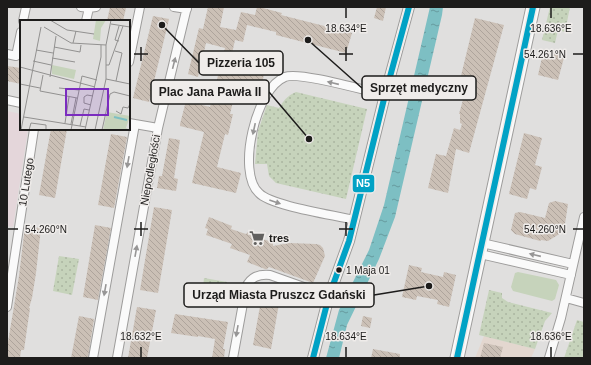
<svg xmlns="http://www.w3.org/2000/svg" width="591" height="365" font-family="Arial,sans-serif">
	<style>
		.commercial { fill: #e3d7cf }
		.education { fill: #e4d6da }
		.grass { fill: url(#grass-dots) }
		.garden { fill: #c6d3bb }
		.water { fill: url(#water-ripples) }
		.building { fill: url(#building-back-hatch) }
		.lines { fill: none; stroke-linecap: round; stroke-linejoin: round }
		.minor-casing { stroke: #9d9c9b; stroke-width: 10 }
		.tertiary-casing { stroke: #9d9c9b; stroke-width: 12 }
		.primary-casing { stroke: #9d9c9b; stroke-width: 15 }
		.minor { stroke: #fafafa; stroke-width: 8 }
		.tertiary { stroke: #fafafa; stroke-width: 10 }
		.primary { stroke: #fafafa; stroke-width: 13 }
		.bus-1-casing { stroke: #efecea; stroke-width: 9 }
		.bus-1 { stroke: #01a2c5; stroke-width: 6 }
		.oneway { fill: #979696 }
		.ticks { fill: none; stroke: #1d1c1b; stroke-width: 1.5 }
		.bus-dot { fill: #1d1c1b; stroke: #efecea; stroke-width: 1.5 }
		.labels { text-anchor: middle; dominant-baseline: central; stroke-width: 3; stroke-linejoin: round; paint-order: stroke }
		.bus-label { font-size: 10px; fill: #1d1c1b; stroke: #efecea; text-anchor: start }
		.street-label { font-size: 11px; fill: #1d1c1b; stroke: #efecea }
		.poi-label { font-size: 11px; font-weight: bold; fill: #1d1c1b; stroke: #efecea; text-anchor: start }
		.inset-river { fill: none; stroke: #7dbfc3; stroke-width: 2 }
		.inset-road { fill: none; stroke: #929190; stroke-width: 1 }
		.view { fill: #7b2cbf; fill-opacity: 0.15; stroke: #7b2cbf; stroke-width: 2 }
		.inset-edge { fill: none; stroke: #1d1c1b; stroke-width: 2 }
		.ticks-label { font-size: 10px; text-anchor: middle; fill: #1d1c1b; stroke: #efecea; stroke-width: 3; stroke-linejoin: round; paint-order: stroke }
		.leader { fill: none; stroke: #1d1c1b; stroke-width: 1.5 }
		.callout-dot { fill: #1d1c1b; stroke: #efecea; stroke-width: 1.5 }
		.callout { fill: #efecea; stroke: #1d1c1b; stroke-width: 1.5 }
		.callout-label { font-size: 12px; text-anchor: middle; font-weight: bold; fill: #1d1c1b }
		.line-badge { stroke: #efecea; stroke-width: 1.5 }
		.badge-label { font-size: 11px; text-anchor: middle; font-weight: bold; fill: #fff }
	</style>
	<defs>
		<pattern id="grass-dots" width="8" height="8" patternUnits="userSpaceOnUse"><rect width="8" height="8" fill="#c6d3bb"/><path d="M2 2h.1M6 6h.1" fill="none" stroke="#aab5a0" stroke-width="1.8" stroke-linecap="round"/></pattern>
		<pattern id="water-ripples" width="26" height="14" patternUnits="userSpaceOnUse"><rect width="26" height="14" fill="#7dbfc3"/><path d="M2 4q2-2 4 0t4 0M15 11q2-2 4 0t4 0" fill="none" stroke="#669a9e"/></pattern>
		<pattern id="building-back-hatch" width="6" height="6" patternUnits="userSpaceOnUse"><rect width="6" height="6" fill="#cbc0b6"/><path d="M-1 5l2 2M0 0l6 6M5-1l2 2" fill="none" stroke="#aea49c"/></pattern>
	</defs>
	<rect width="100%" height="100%" fill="#e0dfde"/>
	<!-- commercial -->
	<path class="commercial" d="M484 336 535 349 531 358H475Z"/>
	<!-- education -->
	<path class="education" d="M7 111 21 114V129H28L13 227 7 226Z"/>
	<!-- grass -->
	<path class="grass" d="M550 7H570L565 32 558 30 555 43 542 40Z
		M296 92 367 109 346 199 276 183 269 176 267 164H255L258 131 267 105 279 108C284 100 287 96 296 92Z
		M59 256 79 259 72 295 53 291Z
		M204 278 227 282 223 300 202 297Z
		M489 290 502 293V298L508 302 552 313 545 321 535 349 479 335Z
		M577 320 584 322V358H564Z"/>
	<!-- garden -->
	<path class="garden" d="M518 272 556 280 559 285 555 299 552 301 513 291 511 287 515 273Z"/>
	<!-- water -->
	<path class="water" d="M430 7H443L442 15 395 217 379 259 347 325 339 358H326L339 310 369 250 384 205Z"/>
	<!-- building -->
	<path class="building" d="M110 7 126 8 123 21H107Z
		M208 7H224L220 27 236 30 241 12 255 15 257 7H259L282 13 281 15 352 33 346 53 276 35V32L247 25 243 42 235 40 231 58 266 66 261 87 238 81 230 114H233L228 135 225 134 217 167 241 173 236 193 192 183 204 132 180 126V124L186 101 210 107 225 48 206 43 198 77 188 74 199 28 203 29Z
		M377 7H386L383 21 374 18Z
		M153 16 169 19 149 102 133 98Z
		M475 18 504 25 469 153 456 149 448 193 428 188 436 154 446 156 454 128 460 130 462 124 460 123V114H459L468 82 460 80Z
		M544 49 565 54 558 80 538 75Z
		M7 66 21 68V84L7 81Z
		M51 129H67L55 198 39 195Z
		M524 133 542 138 535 165 542 167 536 190 530 188 527 199 509 194Z
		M111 134 127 137 114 208 98 205Z
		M169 138 180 140 174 178 178 179 176 191 157 188 159 176H162Z
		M555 201 568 204 565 224H563L561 233 548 241 541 240 540 241 515 234 511 230 515 213 520 212 545 218 549 203Z
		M154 207 172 210 158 293 140 290Z
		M209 217 232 226 231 229 246 234 248 232 251 235 269 241 273 242V246L289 243 316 244 320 245 323 248 325 256 313 283 269 267 267 269H265L247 262 250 255 230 248 232 244 206 235 208 229 205 228Z
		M95 225 111 228 98 300 83 297Z
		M25 226 41 228 36 273 32 298 29 308H30L24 350H21L20 358H7V348L19 276Z
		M409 265 422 268 421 272 443 277 444 272 456 275 449 307 437 304 438 300 417 296 416 300 402 297Z
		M262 295 280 298 271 349 253 345Z
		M137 307 156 310 147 358H128Z
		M175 314 228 322 223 349H225L224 358H212L215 339 198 336V337L171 333Z
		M79 316 94 319 88 358H71Z
		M363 316 372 318 370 328 361 326Z
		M484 343 503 347 500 358H480Z
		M373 349 400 354V358H371Z"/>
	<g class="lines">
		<defs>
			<path id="minor" d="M81 7 89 8 96 7
				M174 7 187 9
				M23 21 26 7
				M86 21 89 8
				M7 54 16 56 21 32
				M129 62 140 7
				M7 100 21 103
				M129 123 158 128
				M354 220C334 215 271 206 259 193 236 172 256 88 285 77 299 71 366 91 385 95
				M482 243 573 264
				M480 254 571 275
				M566 298 584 303
				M7 307 34 129
				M93 358 135 124
				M117 358 158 128 187 7
				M233 358 246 287C251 277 258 274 270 275L329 296
				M549 358 561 318 584 217"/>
			<path id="tertiary" d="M313 358 329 296 349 241 385 95 409 7"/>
			<path id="primary" d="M457 358 533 7"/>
		</defs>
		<!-- minor casing -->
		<use href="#minor" class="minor-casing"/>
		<!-- tertiary casing -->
		<use href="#tertiary" class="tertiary-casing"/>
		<!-- primary casing -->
		<use href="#primary" class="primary-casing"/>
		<!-- minor -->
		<use href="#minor" class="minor"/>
		<!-- tertiary -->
		<use href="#tertiary" class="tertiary"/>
		<!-- primary -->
		<use href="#primary" class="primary"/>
		<defs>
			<path id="bus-1" d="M313 358 329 296 349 241 385 95 409 7
				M457 358 533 7"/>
		</defs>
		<!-- bus-1 casing -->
		<use href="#bus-1" class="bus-1-casing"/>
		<!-- bus-1 -->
		<use href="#bus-1" class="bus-1"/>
	</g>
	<!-- one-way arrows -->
	<defs><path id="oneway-solid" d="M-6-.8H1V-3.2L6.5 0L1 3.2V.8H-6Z"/></defs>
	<g class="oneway">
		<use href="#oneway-solid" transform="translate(174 63) rotate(-76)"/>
		<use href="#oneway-solid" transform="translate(333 83) rotate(-167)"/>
		<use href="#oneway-solid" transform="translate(254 129) rotate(102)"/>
		<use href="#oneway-solid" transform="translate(128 162) rotate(100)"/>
		<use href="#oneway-solid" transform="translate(275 202) rotate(19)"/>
		<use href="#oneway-solid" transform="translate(136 251) rotate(-80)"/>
		<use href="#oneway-solid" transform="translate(535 255) rotate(-167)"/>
		<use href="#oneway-solid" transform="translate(105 290) rotate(100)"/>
		<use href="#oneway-solid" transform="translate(237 331) rotate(100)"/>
	</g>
	<!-- ticks -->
	<path class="ticks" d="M346 8V18M551 8V18M141 47V61M346 47V61M134 54H148M339 54H353M573 54H583M141 222V236M346 222V236M8 229H18M134 229H148M339 229H353M573 229H583M141 347V357M346 347V357M551 347V357"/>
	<!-- icons -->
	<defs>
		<symbol id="supermarket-bare" viewBox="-9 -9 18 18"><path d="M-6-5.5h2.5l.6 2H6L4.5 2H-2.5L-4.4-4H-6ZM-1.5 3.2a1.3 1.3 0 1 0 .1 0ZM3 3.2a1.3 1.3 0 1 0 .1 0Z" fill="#61605f" stroke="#efecea" stroke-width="2.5" paint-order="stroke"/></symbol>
	</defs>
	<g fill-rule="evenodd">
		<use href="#supermarket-bare" x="246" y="227" width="22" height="22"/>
	</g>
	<!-- markers -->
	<circle class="bus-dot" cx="339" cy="270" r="3.5"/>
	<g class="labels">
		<!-- bus labels -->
		<g class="bus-label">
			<text x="346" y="270">1 Maja 01</text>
		</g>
		<!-- street labels -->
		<g class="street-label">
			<text transform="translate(150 170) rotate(-80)">Niepodległości</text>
			<text transform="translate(26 182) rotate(-81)">10 Lutego</text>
		</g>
		<!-- poi labels -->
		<g class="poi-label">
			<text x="269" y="238">tres</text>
		</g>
	</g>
	<!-- overview -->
	<g transform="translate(20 20)">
		<rect width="110" height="110" fill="#e0dfde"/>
		<path d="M76 0H86L81 8 80 21 73 19ZM32 45 56 50 54 59 32 54ZM87 92 110 96 106 108 110 110H83Z" fill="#c6d3bb"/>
		<path class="inset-river" d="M94 97 107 100"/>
		<path class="inset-road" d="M30 0 47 10 74 14M91 4 110 7M99 6 95 20 99 21M24 7 51 23 86 25M53 23 56 11M34 27 60 32 61 25M16 30 33 33M95 31 102 33 96 61M32 38 55 42M13 41 31 45M86 45H89L103 6M0 47 75 67M23 55 20 71 57 78M30 57 36 16M86 59 110 64M0 64 20 68M39 68 59 70M71 85 64 83V77L67 75 73 76M96 91 101 94 103 87 108 88 110 84M4 97 66 107M45 103 49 77M51 104 56 78M60 106 64 89 69 90M1 110 21 7M9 110 11 103 26 105V110M51 110 62 56 77 60M65 110 81 37V25M75 110 86 59V25L91 0M82 110 90 74 94 72 110 76"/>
		<path class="view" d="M46 69H88V95H46Z"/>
		<rect width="110" height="110" class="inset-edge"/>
	</g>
	<g class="ticks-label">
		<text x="346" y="32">18.634°E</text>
		<text x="551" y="32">18.636°E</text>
		<text x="545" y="58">54.261°N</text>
		<text x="46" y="233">54.260°N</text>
		<text x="545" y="233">54.260°N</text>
		<text x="141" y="340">18.632°E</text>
		<text x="346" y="340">18.634°E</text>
		<text x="551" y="340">18.636°E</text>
	</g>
	<!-- callouts -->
	<path class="leader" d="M162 25L199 63M308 40L362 88M309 139L269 92M429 286L374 295"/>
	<g class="callout-dot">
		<circle cx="162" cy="25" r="4"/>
		<circle cx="308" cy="40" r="4"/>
		<circle cx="309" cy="139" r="4"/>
		<circle cx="429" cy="286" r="4"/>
	</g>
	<g class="callout">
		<rect x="199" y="51" width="84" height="24" rx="4"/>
		<rect x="362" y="76" width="114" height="24" rx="4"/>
		<rect x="151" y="80" width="118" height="24" rx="4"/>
		<rect x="184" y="283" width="190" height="24" rx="4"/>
	</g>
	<g class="callout-label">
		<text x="241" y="67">Pizzeria 105</text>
		<text x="419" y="92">Sprzęt medyczny</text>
		<text x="210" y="96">Plac Jana Pawła II</text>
		<text x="279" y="299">Urząd Miasta Pruszcz Gdański</text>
	</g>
	<rect class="line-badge" x="352" y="174" width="23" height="19" rx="4" fill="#01a2c5"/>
	<g class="badge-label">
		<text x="363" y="187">N5</text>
	</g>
	<!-- border -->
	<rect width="591" height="365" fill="none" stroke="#1d1c1b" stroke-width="16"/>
</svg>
